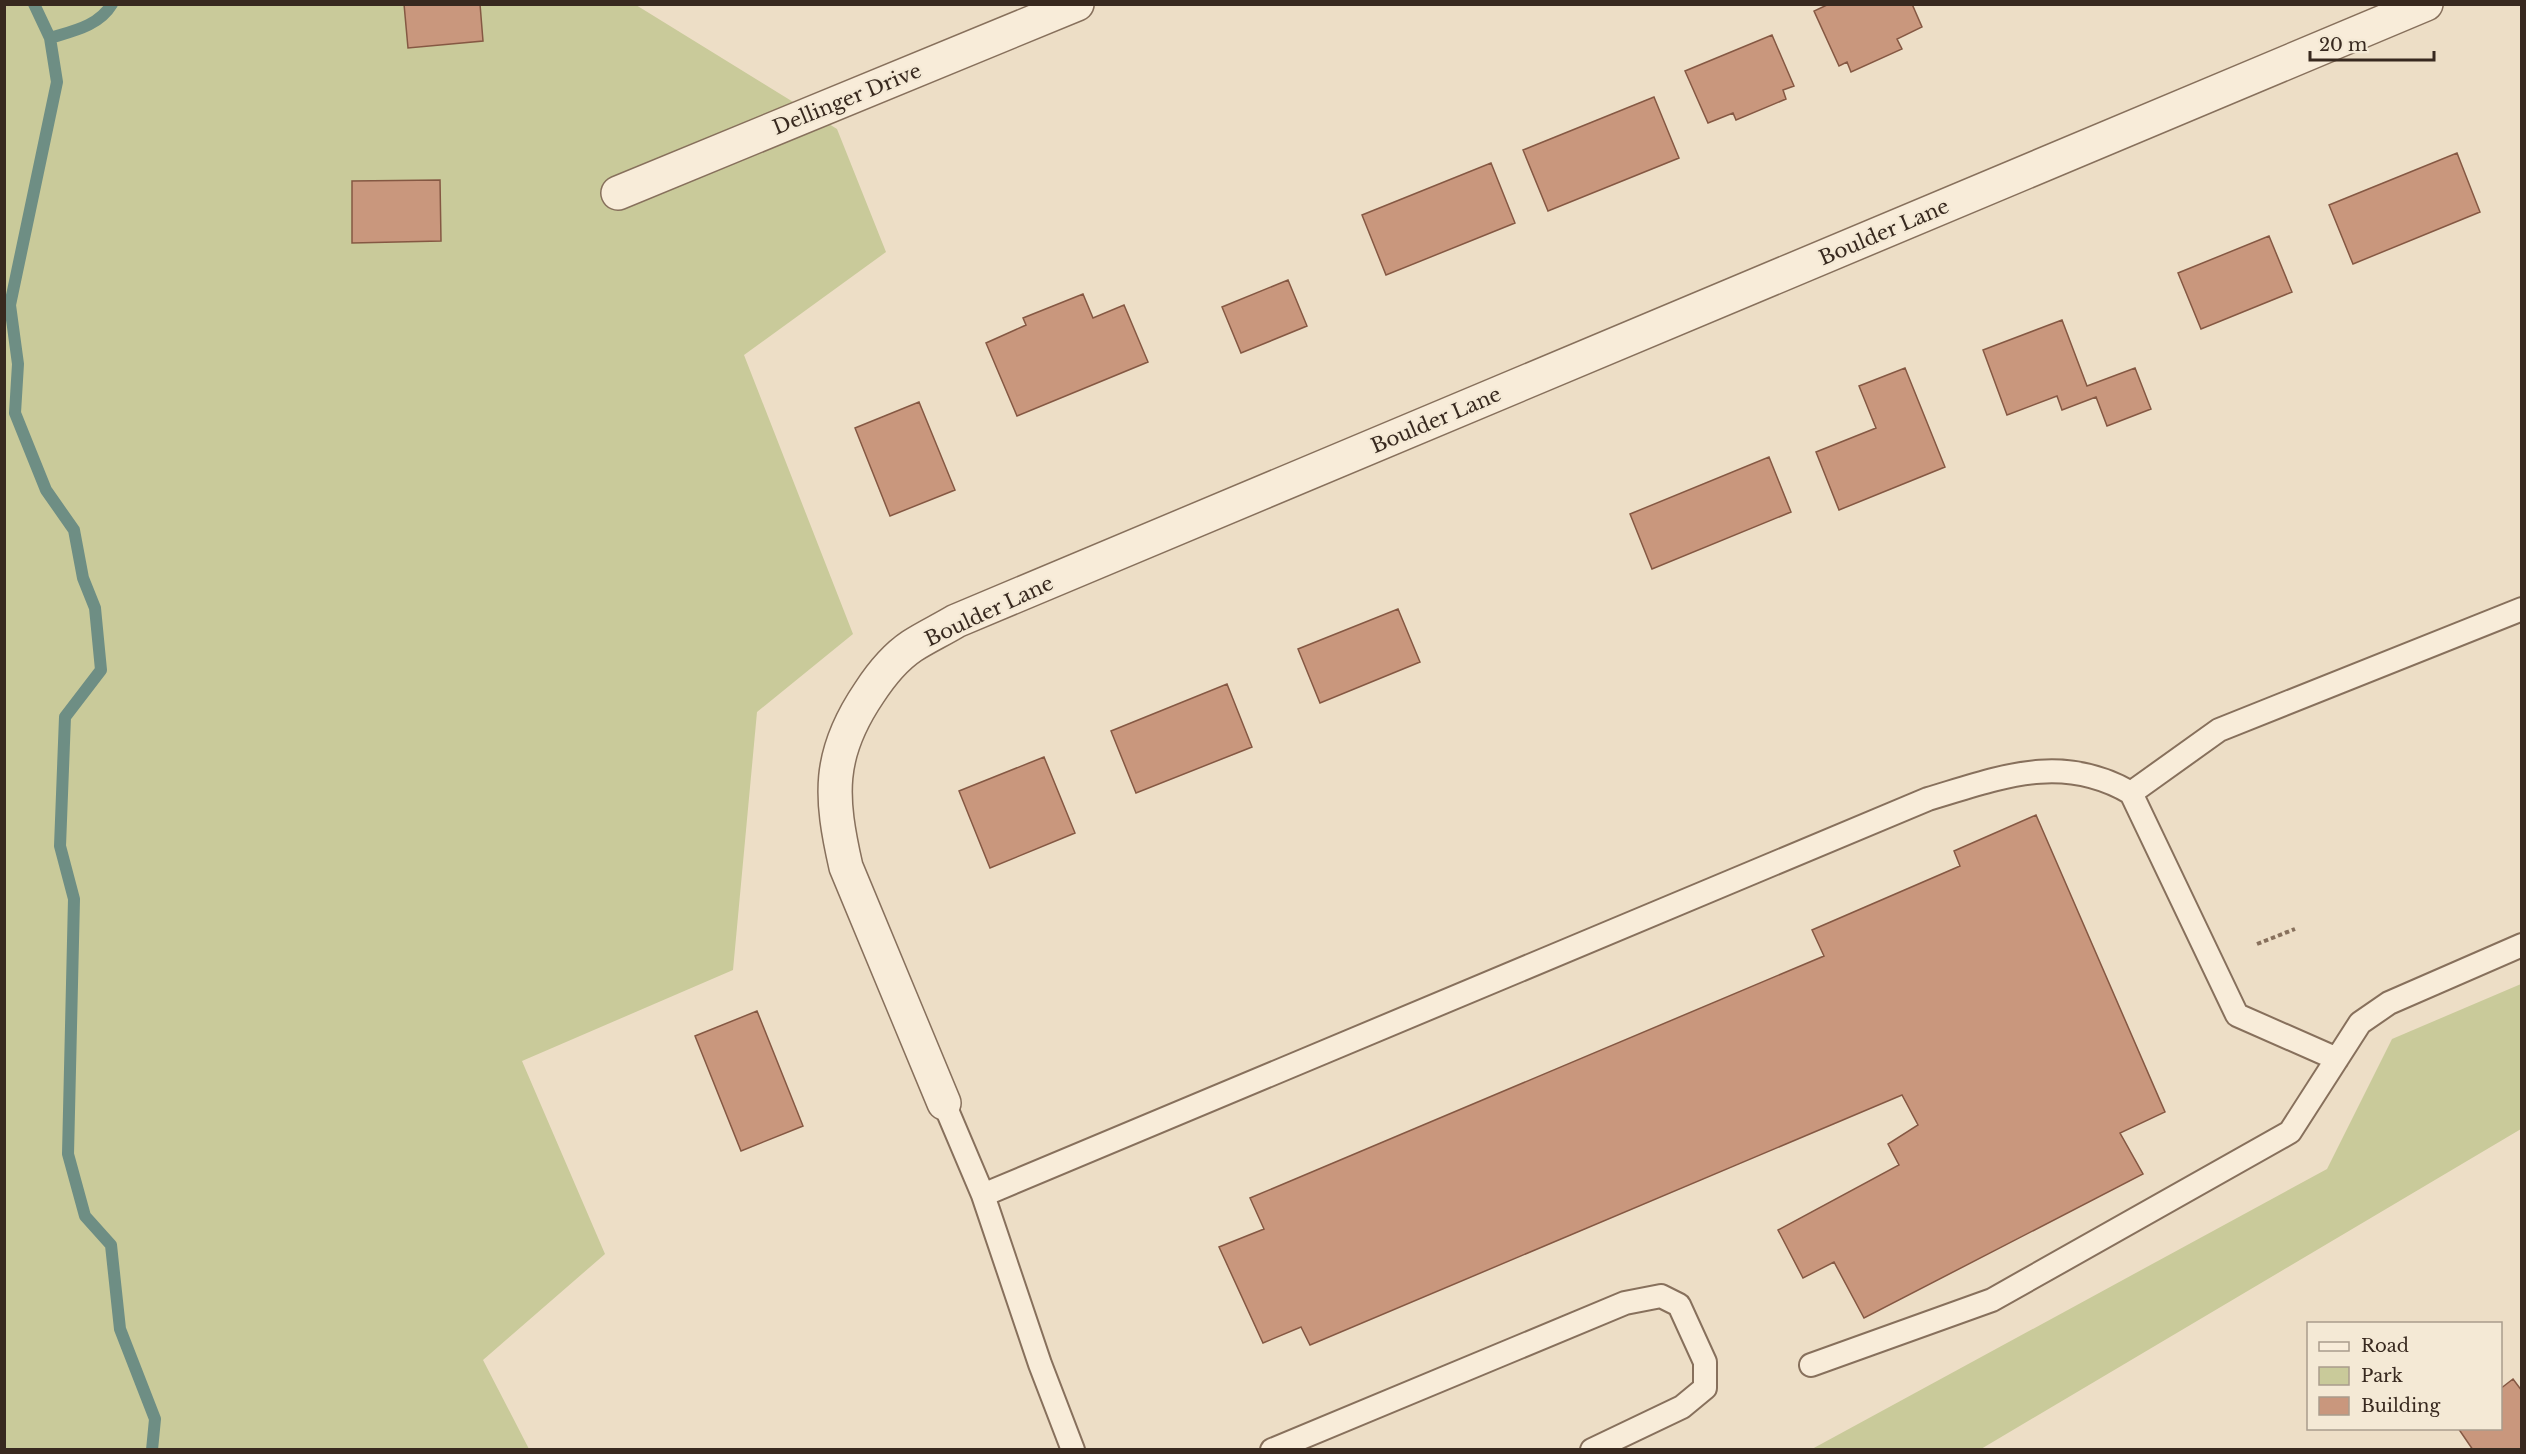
<svg xmlns="http://www.w3.org/2000/svg" width="2526" height="1454" font-family="'Libre Baskerville',serif">
	<style>
		.green { fill: #c9ca9a }
		.lines { fill: none; stroke-linecap: round; stroke-linejoin: round }
		.stream { stroke: #6e8e84; stroke-width: 12 }
		.building { fill: #c9977d; stroke: #855843; stroke-width: 1.5 }
		.service-casing { stroke: #87705c; stroke-width: 26 }
		.minor-casing { stroke: #87705c; stroke-width: 36 }
		.path { stroke: #87705c; stroke-width: 4; stroke-dasharray: 4.5 3; stroke-linecap: butt }
		.service { stroke: #f8ecd9; stroke-width: 22 }
		.minor { stroke: #f8ecd9; stroke-width: 33 }
		.labels { text-anchor: middle; dominant-baseline: central; stroke-width: 4.5; stroke-linejoin: round; paint-order: stroke }
		.street-label { font-size: 20px; fill: #38291f; stroke: #f4e9d5 }
	</style>
	<rect width="100%" height="100%" fill="#eddec6"/>
	<!-- green -->
	<path class="green" d="M5 5H636L837 129 886 252 744 355 853 634 757 712 733 970 522 1061 605 1254 483 1360 529 1449 5 1450Z
		M2521 984V1129L1981 1449H1812L2327 1169 2392 1039Z"/>
	<g class="lines">
		<!-- stream -->
		<path class="stream" d="M34 4 50 38 57 82 10 305 18 364 15 413 46 490 74 530 83 578 95 608 101 670 65 717 60 846 74 899 68 1154 85 1216 111 1245 120 1329 155 1419 152 1450
			M50 38C73 31 99 26 112 4"/>
	</g>
	<!-- building -->
	<path class="building" d="M404 4H480L483 41 408 48Z
		M1829 4H1912L1922 27 1897 39 1902 49 1851 72 1847 62 1839 66 1814 11Z
		M1772 35 1794 86 1783 90 1786 99 1736 120 1733 113 1708 123 1685 71Z
		M1654 97 1679 158 1548 211 1523 150Z
		M2457 153 2480 212 2353 264 2329 205Z
		M1491 163 1515 223 1386 275 1362 215Z
		M440 180 441 241 352 243V181Z
		M2269 236 2292 292 2201 329 2178 273Z
		M1288 280 1307 326 1241 353 1222 307Z
		M1083 294 1093 318 1124 305 1148 362 1017 416 986 343 1026 325 1023 318Z
		M2062 320 2087 386 2135 368 2151 409 2107 426 2096 397 2062 410 2057 396 2007 415 1983 350Z
		M1905 368 1945 467 1839 510 1816 452 1876 428 1859 386Z
		M919 402 955 490 890 516 855 428Z
		M1769 457 1791 512 1652 569 1630 514Z
		M1398 609 1420 662 1320 703 1298 649Z
		M1227 684 1252 747 1136 793 1111 731Z
		M1044 757 1075 833 990 868 959 791Z
		M2036 815 2165 1112 2120 1133 2143 1174 1864 1318 1834 1262 1803 1278 1778 1230 1899 1165 1888 1144 1918 1125 1902 1095 1310 1345 1301 1327 1263 1343 1219 1247 1264 1229 1250 1198 1824 956 1812 930 1960 866 1954 851Z
		M757 1011 803 1126 741 1151 695 1036Z
		M2513 1379 2522 1391V1449L2473 1450 2458 1428H2500V1389Z"/>
	<g class="lines">
		<defs>
			<path id="service" d="M2131 793 2237 1015 2337 1059
				M944 1103 983 1195 1928 799C1999 778 2061 752 2131 793L2219 730 2522 609
				M983 1195 1040 1364 1073 1450
				M1811 1365 1992 1300 2290 1132 2360 1023 2389 1003 2522 945
				M1272 1450 1625 1303 1661 1296 1679 1305 1705 1362V1388L1682 1407 1592 1450"/>
			<path id="minor" d="M618 193 1077 4
				M944 1103 846 867C830 797 827 755 869 693 880 676 894 658 912 646 926 637 941 630 956 621L2426 4"/>
		</defs>
		<!-- service casing -->
		<use href="#service" class="service-casing"/>
		<!-- minor casing -->
		<use href="#minor" class="minor-casing"/>
		<!-- path -->
		<path class="path" d="M2257 944 2295 929"/>
		<!-- service -->
		<use href="#service" class="service"/>
		<!-- minor -->
		<use href="#minor" class="minor"/>
	</g>
	<g class="labels">
		<!-- street labels -->
		<g class="street-label">
			<text transform="translate(847 99) rotate(-22)">Dellinger Drive</text>
			<text transform="translate(1884 232) rotate(-23)">Boulder Lane</text>
			<text transform="translate(1436 420) rotate(-23)">Boulder Lane</text>
			<text transform="translate(989 611) rotate(-25)">Boulder Lane</text>
		</g>
	</g>
	<!-- border -->
	<rect width="2526" height="1454" fill="none" stroke="#38291f" stroke-width="12"/>
	<!-- legend -->
	<rect x="2307" y="1322" width="195" height="108" fill="#f4e9d5" stroke="#a99c8c" stroke-width="1.5"/>
	<rect x="2319" y="1342" width="30" height="9" fill="#f8ecd9" stroke="#a99c8c" stroke-width="1.5"/>
	<text x="2361" y="1352" font-size="18" fill="#38291f">Road</text>
	<rect x="2319" y="1367" width="30" height="18" fill="#c9ca9a" stroke="#a99c8c" stroke-width="1.5"/>
	<text x="2361" y="1382" font-size="18" fill="#38291f">Park</text>
	<rect x="2319" y="1397" width="30" height="18" fill="#c9977d" stroke="#a99c8c" stroke-width="1.5"/>
	<text x="2361" y="1412" font-size="18" fill="#38291f">Building</text>
	<!-- scale -->
	<path d="M2310 51v9h124v-9" fill="none" stroke="#38291f" stroke-width="3"/>
	<text x="2319" y="51" font-size="18" fill="#38291f" stroke="#f4e9d5" stroke-width="4.5" paint-order="stroke">20 m</text>
</svg>
